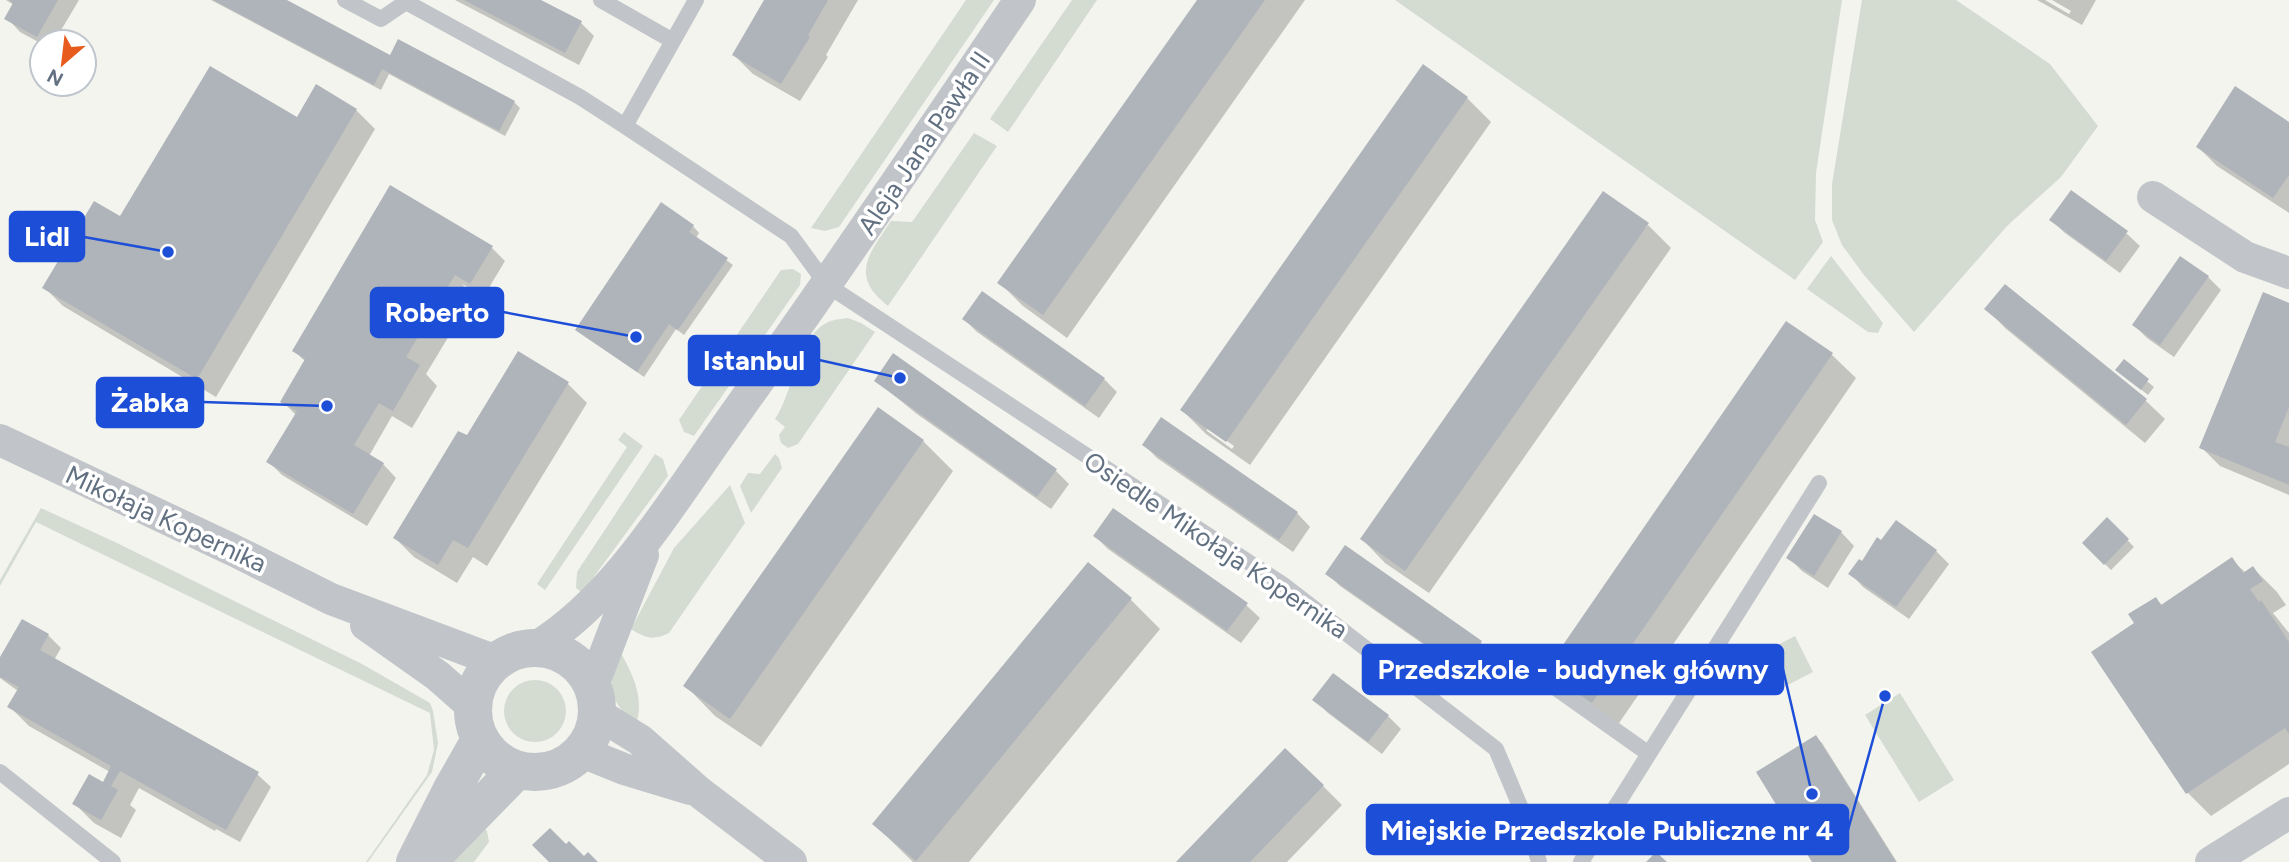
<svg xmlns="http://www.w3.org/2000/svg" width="2289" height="862" font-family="Figtree,sans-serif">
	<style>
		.green { fill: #d4dbd0 }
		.shadow { fill: #0003; fill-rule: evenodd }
		.building { fill: #aeb4b9 }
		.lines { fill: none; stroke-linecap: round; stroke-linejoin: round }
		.service { stroke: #c1c4c8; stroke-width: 16 }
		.minor { stroke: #c1c4c8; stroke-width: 32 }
		.tertiary { stroke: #c1c4c8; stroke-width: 38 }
		.labels { text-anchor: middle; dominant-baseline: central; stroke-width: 7; stroke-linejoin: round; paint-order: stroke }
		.street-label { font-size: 26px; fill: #627181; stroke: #fff }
		.leader { fill: none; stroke: #1d4ed8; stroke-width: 2.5 }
		.callout-dot { fill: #1d4ed8; stroke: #fff; stroke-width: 2.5 }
		.callout { fill: #1d4ed8; stroke: #1d4ed8; stroke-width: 2.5 }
		.callout-label { font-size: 28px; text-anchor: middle; font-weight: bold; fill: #fff }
	</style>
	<rect width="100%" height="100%" fill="#f4f4ef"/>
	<!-- green -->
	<path class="green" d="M966 0H994L839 227 825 231 811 228Z
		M1072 0H1097L1008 132 990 119Z
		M1395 0H1842L1816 173 1815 220 1823 242 1795 280Z
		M1862 0H1956L2050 64 2098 126 2061 177 2007 226 1914 332 1864 275 1842 245 1832 220V184Z
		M974 133 997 146 888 306C849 276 869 254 891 221L912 222Z
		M1831 256 1883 323 1878 333 1868 332 1807 289Z
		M793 269 801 274 800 285 694 436 684 432 679 420 781 270Z
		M848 318 861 323 875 332 798 444 788 448 781 443 779 435 785 427 775 419C793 394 799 331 831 321 836 319 843 319 848 318Z
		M624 432 643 446 545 590 537 584 627 447 618 440Z
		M655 454 663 459 668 476 582 593 576 588 577 572Z
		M775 454 779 458 782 468 751 513 740 486 748 473 760 474Z
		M730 485 745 523 669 633C653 641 645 638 631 629L674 548Z
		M41 508 117 543 362 664 430 703 433 711 438 743 432 772 368 862H366L427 775 434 750 430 713 36 522 0 586V580Z
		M1795 636 1813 672 1774 692 1756 656Z
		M619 650C632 672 645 698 636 724 606 698 608 686 619 650Z
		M504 711a31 31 0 1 1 62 0a31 31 0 1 1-62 0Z
		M1900 693 1954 780 1919 802 1865 715Z
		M481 825 487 831 489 842 474 862H451Z"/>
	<!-- shadow -->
	<path class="shadow" d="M6 0H79L54 42H42V44L20 32 7 18 14 5Z
		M211 0H282L390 57 514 102 520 108 505 136 389 74 381 90Z
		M455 0H537L581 23 594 36 579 65Z
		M766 0H858L826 55 828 57 800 101 753 74 734 55Z
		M1199 0H1305L1067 338 1023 306 1000 283Z
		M2037 0H2045L2069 14 2071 11 2052 0H2096L2082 25Z
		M1467 98 1491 122 1250 465 1206 434 1182 410ZM1207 427 1234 446 1232 449 1207 431Z
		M356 110 375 129 216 397 63 306 44 287 121 219 297 120Z
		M2289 124V213L2217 166 2198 147Z
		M2051 220 2126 233 2140 246 2120 273 2065 233Z
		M1648 225 1671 248 1429 593 1385 563 1362 539Z
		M693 226 699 233 696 238 733 265 684 335 676 329 644 377 577 330Z
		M492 248 505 261 484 296 462 284 473 296 426 374 437 386 412 428 392 416 369 456 383 464 396 478 367 526 282 475 269 462 296 415 282 401 306 362 294 351Z
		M2208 277 2221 290 2174 357 2147 338 2134 325Z
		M2289 305V495L2220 466 2201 447Z
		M1987 309 2146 401 2165 419 2145 443 2005 328Z
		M964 319 1104 379 1117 392 1099 418 977 332Z
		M1786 324 1832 355 1856 378 1617 726 1571 694 1548 670Z
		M519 353 568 384 587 403 487 566 473 557 457 583 414 557 395 538 467 438Z
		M2124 362 2154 387 2148 395 2124 376Z
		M876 381 1056 471 1069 484 1051 509 917 414Z
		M878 410 923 441 953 471 761 747 715 716 686 686Z
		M1162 420 1297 513 1310 527 1293 552 1157 458 1144 445Z
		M2108 520 2134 547 2111 570 2084 543Z
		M1841 532 1854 546 1828 588 1802 571 1789 558Z
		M1095 536 1246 605 1260 618 1241 643 1108 549Z
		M1345 548 1481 643 1494 656 1476 681 1340 586 1327 573Z
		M1936 551 1949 564 1909 619 1863 587 1850 573 1863 564Z
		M2232 560 2246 573 2253 568 2277 592 2286 605 2273 613 2289 633V764L2211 816 2187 792 2136 624 2156 599 2163 606Z
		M1130 599 1160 629 969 862H913L874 824Z
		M48 635 61 648 54 660 257 774 271 787 240 842 216 829 215 831 139 788 130 805 136 810 121 838 94 823 75 804 103 784 110 772 29 726 10 707 18 691 0 678V661Z
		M1315 700 1388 716 1401 729 1382 754 1328 713Z
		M1816 737 1822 743 1897 862H1814L1799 838 1797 839 1790 833Z
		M1323 786 1342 805 1287 862H1179Z"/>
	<!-- building -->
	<path class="building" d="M9 0H58L37 37 4 19 13 3Z
		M213 0H287L390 55 398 39 515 101 499 131 382 69 374 85Z
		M464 0H541L582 21 565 53Z
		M764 0H828L808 35 810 37 781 84 732 55Z
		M1197 0H1265L1043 315 997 283Z
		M1423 64 1468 97 1226 442 1180 410Z
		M210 66 297 117 316 84 357 109 197 379 42 288 94 201 120 216Z
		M2235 86 2289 122V175L2273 198 2196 147Z
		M390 185 493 246 470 284 455 275 406 357 420 365 393 411 379 403 354 445 384 463 353 514 266 462 297 411 280 402 305 359 292 351Z
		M2071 190 2128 231 2106 261 2049 220Z
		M1603 191 1649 223 1405 571 1360 539Z
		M661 202 694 225 689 232 728 258 680 327 677 330 669 324 637 372 575 330Z
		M2180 256 2209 276 2160 345 2132 325Z
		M2005 284 2147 399 2126 425 1984 309Z
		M982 291 1105 378 1085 406 962 319Z
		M2263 292 2289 303V407L2275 442 2289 447V485L2199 448Z
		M1786 321 1833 353 1592 703 1545 671Z
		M518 351 569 382 468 548 453 540 438 565 393 538 458 431 467 435Z
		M893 353 1057 469 1037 497 874 381Z
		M2124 359 2149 379 2141 390 2115 370Z
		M878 407 924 440 730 719 683 686Z
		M1161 417 1298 512 1279 540 1142 445Z
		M1113 508 1248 603 1227 631 1093 536Z
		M1814 514 1842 531 1814 576 1786 558Z
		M2107 517 2129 539 2104 565 2082 543Z
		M1896 520 1937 550 1896 607 1848 574 1859 559 1862 561 1877 537 1881 540Z
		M1345 545 1482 641 1462 670 1325 574Z
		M2232 557 2243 573 2253 566 2263 581 2250 589 2259 602 2261 600 2289 642V734L2285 728 2186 794 2091 652 2134 623 2128 614 2156 597 2161 605Z
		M1088 562 1132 598 916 861 872 824Z
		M22 619 49 634 40 650 259 772 226 830 120 771 111 786 118 790 101 820 72 804 89 774 103 782 111 766 7 707 19 687 0 677V657Z
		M1333 673 1389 715 1368 742 1312 700Z
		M1816 735 1896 862H1812L1793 832 1789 834 1779 818 1783 816 1756 772Z
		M1285 748 1324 785 1250 862H1176Z
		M550 828 566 844 569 841 584 856 588 852 598 862H549L532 845Z
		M1656 852 1667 862H1646Z"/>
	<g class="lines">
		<!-- service -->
		<path class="service" d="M345 0 381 19 406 2 580 97 625 126
			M601 0 673 41
			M696 0 625 126 791 236 827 285 1285 586 1496 749 1528 825 1539 862
			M1519 662 1649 754
			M0 772 113 862
			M1581 862 1819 483"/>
		<!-- minor -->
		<path class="minor" d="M2153 197 2245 257 2289 273
			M0 440 235 551 331 599 496 661
			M366 625 438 676 473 707
			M536 647C616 598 672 502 725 428 826 287 923 144 1020 0
			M593 685 643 555
			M598 714 640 740 699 792 791 862
			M582 752 624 769 690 789
			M2211 862 2289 813"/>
		<!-- tertiary -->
		<path class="tertiary" d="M473 710a62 62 0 1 1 124 0a62 62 0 1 1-124 0Z
			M415 862 451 791 480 740
			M427 862 517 770"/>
	</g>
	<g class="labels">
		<!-- street labels -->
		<g class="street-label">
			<text transform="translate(924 143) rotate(-56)">Aleja Jana Pawła II</text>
			<text transform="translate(166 519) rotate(25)">Mikołaja Kopernika</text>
			<text transform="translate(1216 545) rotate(34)">Osiedle Mikołaja Kopernika</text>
		</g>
	</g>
	<!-- callouts -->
	<path class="leader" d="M168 252L84 237M636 337L503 312M900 378L819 360M327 406L203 402M1812 794L1783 669M1885 696L1848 830"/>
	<g class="callout-dot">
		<circle cx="168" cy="252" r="7"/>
		<circle cx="636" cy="337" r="7"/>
		<circle cx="900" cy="378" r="7"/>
		<circle cx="327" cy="406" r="7"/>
		<circle cx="1812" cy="794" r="7"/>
		<circle cx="1885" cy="696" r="7"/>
	</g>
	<g class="callout">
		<rect x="10" y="212" width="74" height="49" rx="7"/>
		<rect x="371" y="288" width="132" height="49" rx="7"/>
		<rect x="689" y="336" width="130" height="49" rx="7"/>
		<rect x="97" y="378" width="106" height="49" rx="7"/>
		<rect x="1363" y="645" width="420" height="49" rx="7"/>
		<rect x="1367" y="805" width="481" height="49" rx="7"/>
	</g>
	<g class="callout-label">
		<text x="47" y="246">Lidl</text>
		<text x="437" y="322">Roberto</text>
		<text x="754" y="370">Istanbul</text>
		<text x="150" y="412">Żabka</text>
		<text x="1573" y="679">Przedszkole - budynek główny</text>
		<text x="1607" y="840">Miejskie Przedszkole Publiczne nr 4</text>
	</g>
	<!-- north arrow -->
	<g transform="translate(63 63) rotate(208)"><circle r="33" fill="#ffffff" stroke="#c0c6cd" stroke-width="2"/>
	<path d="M0-5L12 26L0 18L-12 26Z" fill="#e75b1d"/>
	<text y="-10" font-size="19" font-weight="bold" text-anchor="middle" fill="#627181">N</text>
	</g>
</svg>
